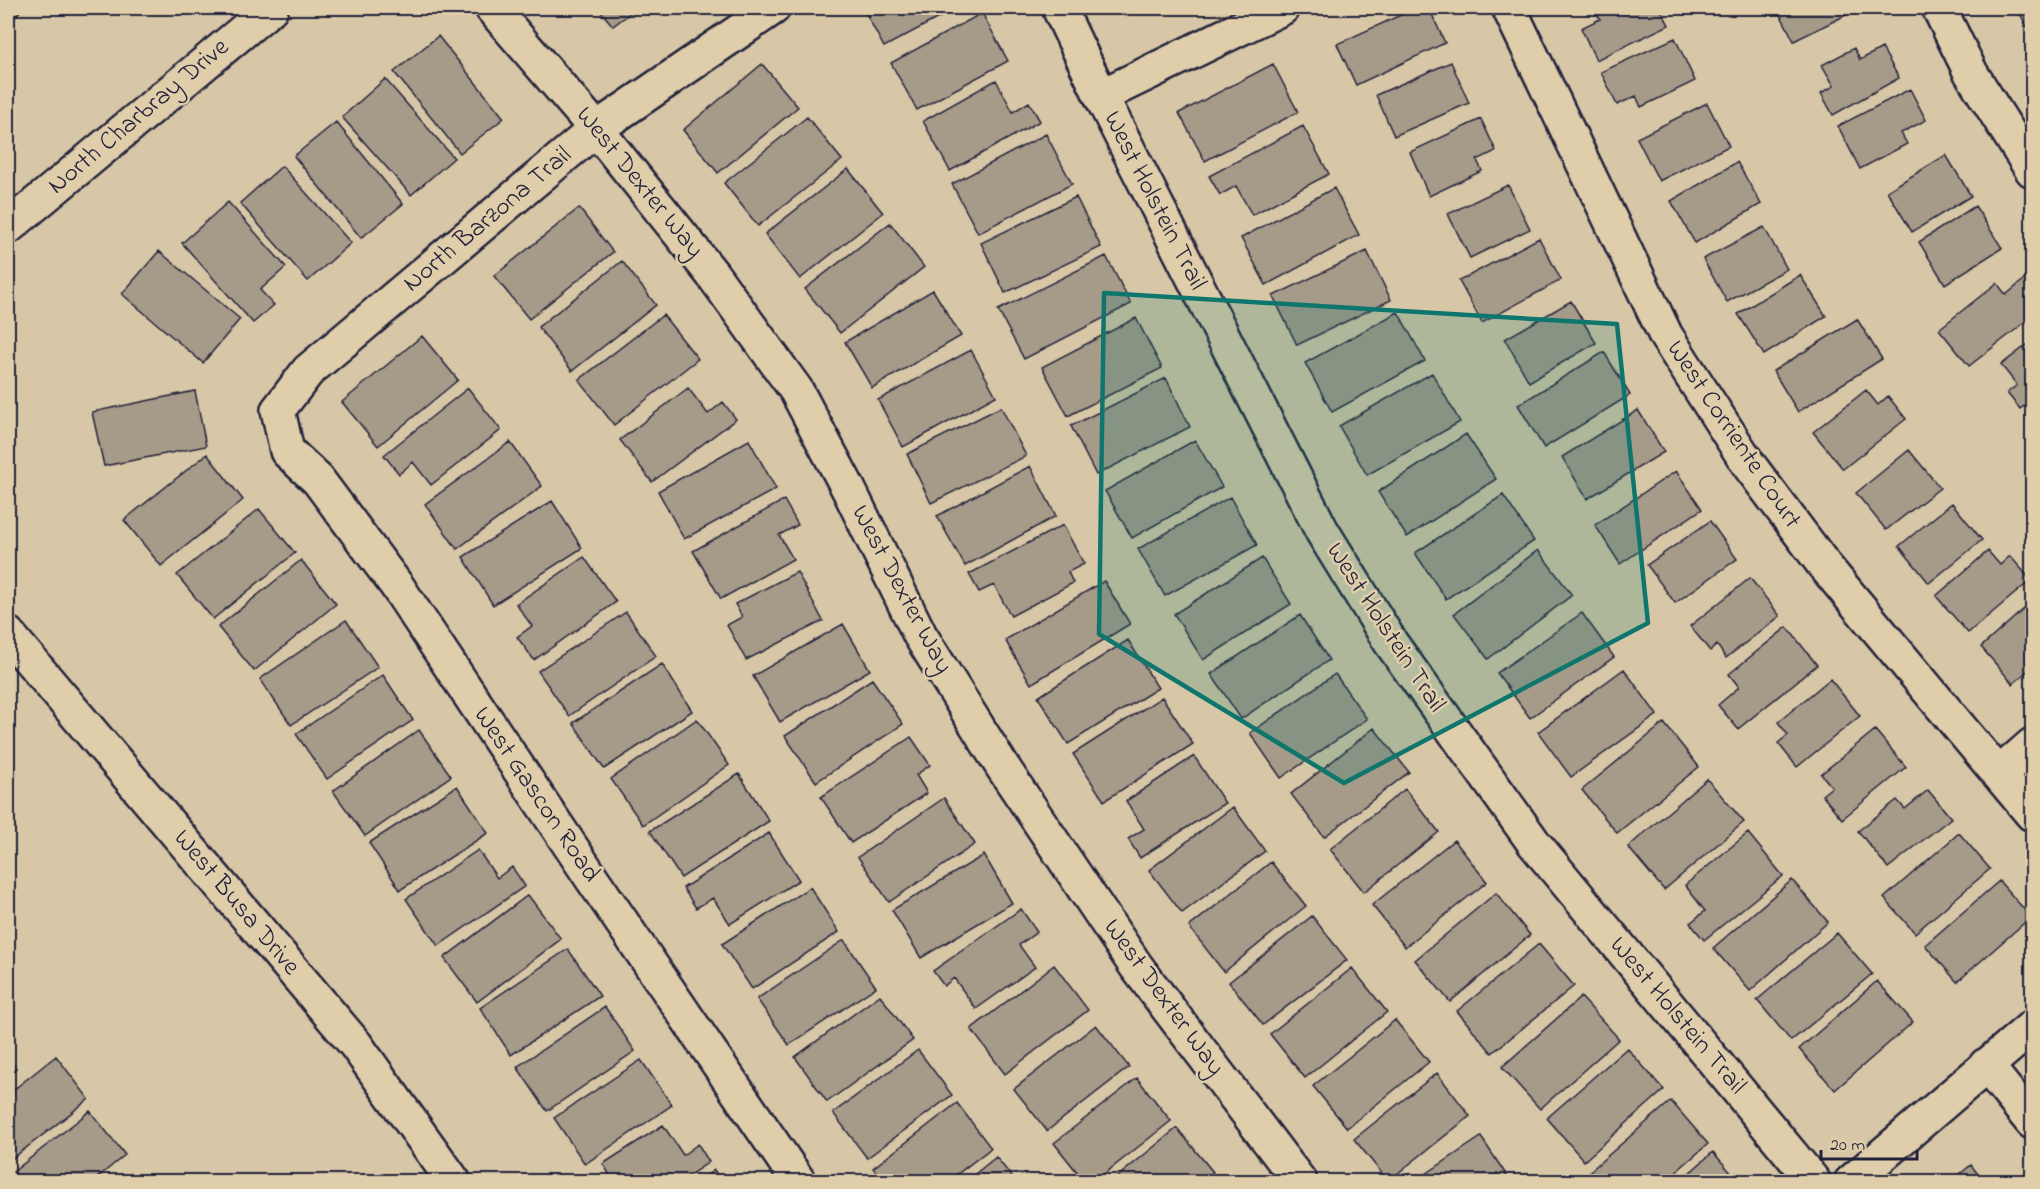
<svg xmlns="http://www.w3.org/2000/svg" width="2040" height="1189" font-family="'Indie Flower',sans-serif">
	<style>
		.building { fill: #a69a89; stroke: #22223b; stroke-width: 1.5 }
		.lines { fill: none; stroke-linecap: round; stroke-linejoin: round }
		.minor-casing { stroke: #22223b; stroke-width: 38 }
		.minor { stroke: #e0ceab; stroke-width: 33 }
		.marked { fill: #0f766e; fill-opacity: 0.2; stroke: #0f766e; stroke-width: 4.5; stroke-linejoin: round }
		.labels { text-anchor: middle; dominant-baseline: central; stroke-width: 5; stroke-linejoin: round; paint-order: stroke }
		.street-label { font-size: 26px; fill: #22223b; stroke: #e0ceab }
	</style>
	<rect width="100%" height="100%" fill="#d8c7a7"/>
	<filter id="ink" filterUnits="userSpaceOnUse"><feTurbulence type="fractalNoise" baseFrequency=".0167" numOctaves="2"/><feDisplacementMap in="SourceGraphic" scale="12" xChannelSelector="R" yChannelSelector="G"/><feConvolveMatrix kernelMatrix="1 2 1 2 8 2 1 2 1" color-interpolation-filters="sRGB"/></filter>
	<g filter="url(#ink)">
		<!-- building -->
		<path class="building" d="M8 8H22L8 28Z
			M598 8H637L613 26Z
			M863 8H957L884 47Z
			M1416 8H1429L1445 43 1356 85 1337 44Z
			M1594 8H1660L1669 25 1596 60 1581 28 1600 19Z
			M1777 8H1860L1794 41Z
			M2017 8H2032V36Z
			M982 13 1008 61 917 110 891 63Z
			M438 36 504 118 460 153 394 72Z
			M1675 38 1695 81 1641 107 1636 96 1617 105 1601 72Z
			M1854 48 1860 60 1882 48 1899 78 1833 115 1821 93 1834 86 1822 65Z
			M1451 62 1469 103 1394 136 1376 95Z
			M762 64 798 107 718 173 683 130Z
			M1273 64 1298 112 1205 161 1179 113Z
			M385 79 454 158 411 195 342 117Z
			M996 80 1013 112 1029 102 1040 121 950 171 923 121Z
			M1910 89 1926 120 1901 133 1907 144 1860 169 1838 126Z
			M1707 103 1729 146 1659 181 1637 138Z
			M807 117 842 160 758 226 724 183Z
			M1481 119 1496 151 1477 160 1482 171 1429 196 1410 152Z
			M336 122 403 204 361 238 294 156Z
			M1303 126 1329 174 1252 215 1236 186 1220 195 1209 176Z
			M1046 134 1072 184 978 233 952 184Z
			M1946 155 1971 196 1912 232 1887 191Z
			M1737 162 1761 204 1695 243 1671 201Z
			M282 166 351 243 308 281 240 203Z
			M848 169 883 213 800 279 765 234Z
			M1508 185 1530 229 1470 258 1448 214Z
			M1334 188 1359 235 1266 285 1241 238Z
			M1076 197 1101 247 1005 293 981 243Z
			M228 202 286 267 260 290 274 305 253 323 182 243Z
			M1975 206 2002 248 1945 284 1919 242Z
			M579 208 613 252 529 319 494 276Z
			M890 223 924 267 840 333 805 289Z
			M1764 227 1787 269 1727 302 1703 259Z
			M1539 238 1561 280 1482 323 1459 281Z
			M159 251 240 319 203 363 122 294Z
			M1367 251 1391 300 1297 345 1273 296Z
			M1106 256 1131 304 1024 359 998 310Z
			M622 261 656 305 572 371 538 327Z
			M1800 275 1826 316 1764 355 1738 314Z
			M2027 277 2032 284V317L1969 366 1939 329 1997 283 2006 295Z
			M933 290 961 336 872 388 845 342Z
			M1571 301 1596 343 1529 382 1505 339Z
			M1398 312 1425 361 1332 412 1305 363Z
			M663 315 698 359 614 425 579 380Z
			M1136 318 1162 368 1068 416 1042 367Z
			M1857 319 1882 359 1798 412 1773 371Z
			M422 336 458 380 378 446 342 402Z
			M2032 341V400L2020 409 2007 393 2017 385 2001 365Z
			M971 350 996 396 903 447 878 400Z
			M1604 352 1630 395 1544 448 1518 405Z
			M1432 373 1460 422 1367 475 1339 426Z
			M1166 378 1190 427 1096 475 1071 426Z
			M468 388 501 430 431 485 413 462 399 474 384 455Z
			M688 388 708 414 723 402 736 419 652 482 620 440Z
			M1866 390 1878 405 1888 396 1906 419 1843 469 1813 432Z
			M195 391 206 446 104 466 92 412Z
			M1001 407 1026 456 931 503 907 454Z
			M1638 410 1664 452 1587 499 1562 457Z
			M1466 434 1496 479 1407 537 1378 492Z
			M749 440 776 489 684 539 658 491Z
			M1195 440 1222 487 1132 538 1105 491Z
			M510 442 542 486 457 549 425 504Z
			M1909 450 1940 488 1886 530 1856 493Z
			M207 454 243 500 161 566 124 520Z
			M1030 466 1056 516 965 566 937 516Z
			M1676 471 1702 509 1620 564 1595 525Z
			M1503 495 1534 541 1446 599 1415 553Z
			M1230 497 1257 545 1165 596 1138 549Z
			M784 500 798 525 779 535 793 559 721 599 693 551Z
			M552 501 582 548 493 605 463 557Z
			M1952 503 1982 540 1929 583 1899 546Z
			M259 509 295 553 213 619 177 575Z
			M1710 521 1737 559 1675 603 1647 565Z
			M1063 525 1084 564 1068 572 1073 583 1011 616 994 585 979 592 969 574Z
			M1538 550 1572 595 1488 659 1454 614Z
			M1988 551 2000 565 2010 556 2031 580 1968 633 1936 596Z
			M584 557 616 602 534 660 517 637 532 626 516 604Z
			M1262 558 1291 604 1203 660 1174 614Z
			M301 560 336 604 254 671 218 627Z
			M797 572 823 621 746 660 727 625 742 617 735 604Z
			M1750 578 1780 616 1726 658 1717 645 1710 651 1690 626Z
			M1104 581 1130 624 1031 684 1005 640Z
			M2032 602V667L2013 684 1981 647Z
			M626 612 656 656 569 716 538 671Z
			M1582 613 1614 657 1530 718 1497 673Z
			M1300 615 1329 660 1241 719 1211 674Z
			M346 620 378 667 291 725 260 679Z
			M843 624 870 670 780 722 753 676Z
			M1787 627 1817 665 1738 729 1718 705 1739 687 1729 674Z
			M1128 640 1158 688 1068 744 1038 697Z
			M662 664 692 711 604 769 573 723Z
			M1624 669 1657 715 1571 777 1538 732Z
			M1335 674 1367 719 1281 778 1250 733Z
			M383 675 413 720 327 779 296 734Z
			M872 679 903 724 816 782 785 736Z
			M1830 679 1860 716 1797 767 1778 743 1788 735 1778 722Z
			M1162 697 1193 744 1104 801 1073 754Z
			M697 719 729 765 643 825 611 779Z
			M1664 723 1699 767 1617 833 1582 790Z
			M1374 728 1409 772 1324 837 1291 794Z
			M419 730 451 776 365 836 333 791Z
			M1875 730 1906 767 1842 819 1822 795 1832 787 1821 774Z
			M911 737 930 765 916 775 927 793 851 843 821 797Z
			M1194 756 1225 803 1140 858 1128 839 1144 829 1126 801Z
			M739 774 769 821 681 878 650 831Z
			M1707 779 1744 822 1664 890 1628 847Z
			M457 786 488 833 400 890 369 843Z
			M1405 789 1439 832 1364 892 1330 849Z
			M1928 790 1951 818 1888 868 1858 831 1897 800 1905 809Z
			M944 798 975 844 889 902 858 857Z
			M1233 807 1265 851 1182 913 1149 870Z
			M769 833 799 880 730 924 713 898 696 908 683 888Z
			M1748 833 1783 876 1704 940 1690 923 1705 911 1685 885Z
			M1959 833 1990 869 1915 933 1884 898Z
			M1454 840 1487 882 1405 947 1372 905Z
			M478 850 497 878 512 867 525 886 438 946 406 899Z
			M984 855 1012 903 921 958 892 910Z
			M1271 862 1306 906 1224 972 1189 927Z
			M1792 880 1828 922 1750 991 1713 948Z
			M1999 881 2031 917 1957 982 1925 945Z
			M810 887 839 932 752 989 722 944Z
			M1496 893 1530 935 1450 1002 1415 960Z
			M528 895 561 939 477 1002 444 958Z
			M1021 909 1037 932 1019 945 1035 967 976 1009 954 978 944 986 933 971Z
			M1312 916 1347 960 1263 1025 1229 982Z
			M1837 933 1872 974 1791 1041 1757 1000Z
			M844 940 876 987 789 1045 757 999Z
			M1539 944 1574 986 1492 1053 1457 1011Z
			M568 949 600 996 511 1055 480 1008Z
			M1054 965 1088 1010 1005 1074 971 1029Z
			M1352 968 1387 1012 1305 1078 1270 1034Z
			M1877 981 1913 1022 1835 1090 1799 1049Z
			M880 995 913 1040 827 1102 795 1057Z
			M1581 997 1619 1039 1540 1109 1502 1067Z
			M605 1007 635 1051 547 1111 517 1067Z
			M1395 1020 1429 1062 1347 1128 1313 1086Z
			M1096 1025 1129 1067 1047 1131 1014 1089Z
			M1627 1048 1664 1090 1584 1161 1547 1118Z
			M918 1050 952 1095 867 1158 833 1113Z
			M8 1056 16 1068 8 1074Z
			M56 1056 89 1099 9 1161 8 1159V1094Z
			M641 1060 672 1105 585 1164 554 1118Z
			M1437 1073 1470 1116 1388 1181 1354 1139Z
			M1137 1078 1171 1121 1094 1182H1085L1054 1143Z
			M1671 1101 1708 1144 1664 1182H1599L1590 1171Z
			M957 1103 991 1148 947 1182H883L873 1168Z
			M90 1111 125 1155 92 1182H20L13 1172Z
			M663 1125 683 1155 698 1144 709 1162 679 1182H601L610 1175 603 1164Z
			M1177 1128 1213 1172 1201 1182H1111Z
			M1481 1137 1511 1182H1414Z
			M1713 1152 1739 1182H1679Z
			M996 1157 1016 1182H965Z
			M1971 1165 1984 1182H1950Z
			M714 1170 722 1182H698Z"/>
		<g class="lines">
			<defs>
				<path id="minor" d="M492 8 596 129 713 275 796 390 849 490 920 635 1002 766 1136 966 1300 1182
					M773 8 596 129 308 371 278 410 287 451 318 480 397 586 591 877 799 1182
					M1059 8 1101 96 1322 531 1391 643 1534 843 1814 1182
					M1509 8 1666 336 1749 465 1824 565 2032 814
					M1939 8 1971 73 2032 170
					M1101 96 1282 8
					M8 227 271 8
					M8 634 356 1045 454 1182
					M1999 774 2032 745
					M1986 1065 2032 1122
					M1851 1182 2032 1027"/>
			</defs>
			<!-- minor casing -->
			<use href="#minor" class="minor-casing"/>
			<!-- minor -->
			<use href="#minor" class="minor"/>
		</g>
	</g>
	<!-- marked area -->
	<path class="marked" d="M1104 293 1617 324 1648 623 1344 783 1099 634Z"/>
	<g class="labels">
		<!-- street labels -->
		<g class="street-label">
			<text transform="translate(139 117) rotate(-40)">North Charbray Drive</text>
			<text transform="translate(639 183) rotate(51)">West Dexter Way</text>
			<text transform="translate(1154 201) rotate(63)">West Holstein Trail</text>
			<text transform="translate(488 220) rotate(-40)">North Barzona Trail</text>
			<text transform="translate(1733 435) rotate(56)">West Corriente Court</text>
			<text transform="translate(901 590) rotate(62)">West Dexter Way</text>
			<text transform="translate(1385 628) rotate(57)">West Holstein Trail</text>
			<text transform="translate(536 795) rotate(56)">West Gascon Road</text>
			<text transform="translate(236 903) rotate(50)">West Busa Drive</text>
			<text transform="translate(1163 998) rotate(54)">West Dexter Way</text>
			<text transform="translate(1677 1016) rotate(50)">West Holstein Trail</text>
		</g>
	</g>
	<!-- margin -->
	<rect width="2040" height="1189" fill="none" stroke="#e0ceab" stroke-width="30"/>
	<rect x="15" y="15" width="2010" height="1159" fill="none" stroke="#22223b" stroke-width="2" filter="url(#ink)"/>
	<!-- scale -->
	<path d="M1821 1150v9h96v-9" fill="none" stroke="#22223b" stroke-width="3"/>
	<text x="1830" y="1150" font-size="18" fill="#22223b" stroke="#e0ceab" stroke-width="4.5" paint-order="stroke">20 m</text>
</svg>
